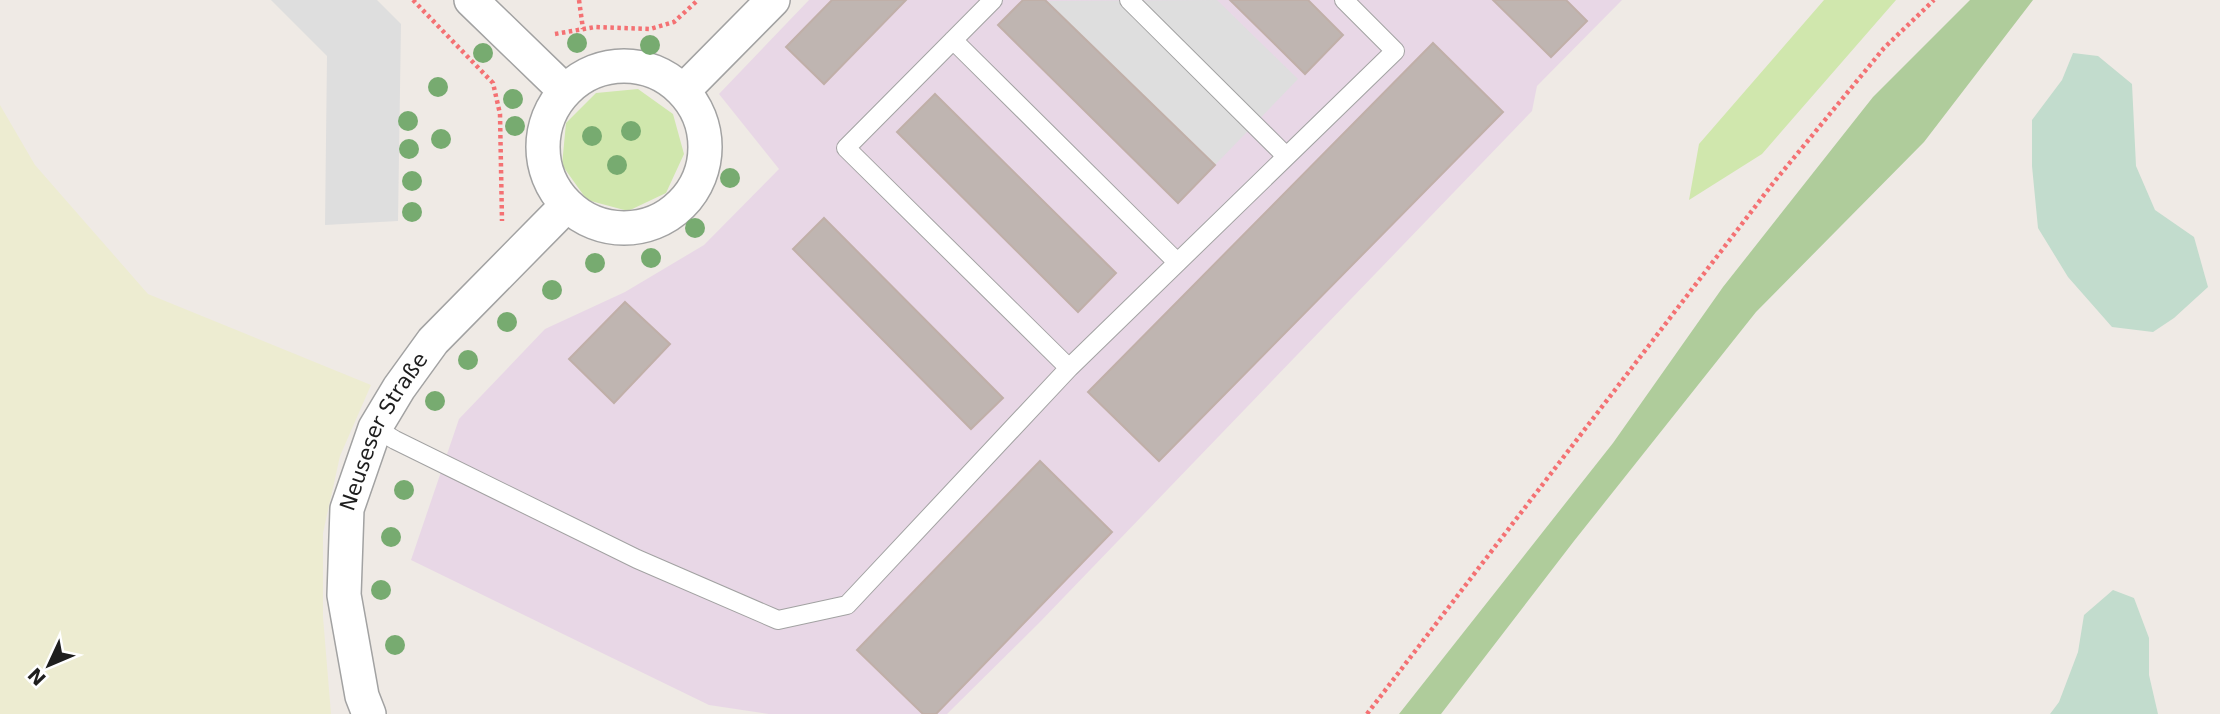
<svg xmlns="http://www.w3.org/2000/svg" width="2220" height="714" font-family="'DejaVu Sans',sans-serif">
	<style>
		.industrial { fill: #e8d7e6 }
		.farmland { fill: #edecd1 }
		.grass { fill: #d0e7ad }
		.forest { fill: #afcc9b }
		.wetland { fill: #c2dccd }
		.parking { fill: #dedede }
		.building { fill: #bfb5b1; stroke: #c0afa8; stroke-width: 2 }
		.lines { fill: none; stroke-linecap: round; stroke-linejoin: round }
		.lane-casing { stroke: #a2a2a2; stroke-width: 20 }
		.street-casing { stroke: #a2a2a2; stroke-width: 36 }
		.path { stroke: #f47173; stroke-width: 4.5; stroke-dasharray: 3.5 3.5; stroke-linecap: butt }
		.lane { stroke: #fff; stroke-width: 18 }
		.street { stroke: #fff; stroke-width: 33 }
		.tree { fill: #77ab70 }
		.labels { text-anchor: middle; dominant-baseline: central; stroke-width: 7; stroke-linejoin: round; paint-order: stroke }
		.street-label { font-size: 21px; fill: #1e1e1e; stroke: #fff }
	</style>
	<rect width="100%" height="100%" fill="#efeae5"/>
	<!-- industrial -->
	<path class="industrial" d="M809 0H1622L1537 86 1532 111 1039 623 947 714H769L709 705 411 560 459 419 545 329 625 292 704 245 779 169 719 94Z"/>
	<!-- farmland -->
	<path class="farmland" d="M0 105 35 165 148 294 371 385 340 456 323 533V617L331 714H0Z"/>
	<!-- grass -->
	<path class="grass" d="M1824 0H1896L1762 154 1689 200 1699 144Z
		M638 89 673 114 684 154 666 193 628 211 587 200 562 165 566 123 596 93Z"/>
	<!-- forest -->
	<path class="forest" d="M1970 0H2033L1924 142 1756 312 1574 541 1441 714H1399L1613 443 1723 287 1873 97Z"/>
	<!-- wetland -->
	<path class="wetland" d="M2073 53 2098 56 2132 84 2136 166 2155 210 2194 237 2208 287 2174 318 2153 332 2112 327 2068 277 2038 228 2032 166V120L2062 80Z
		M2113 590 2134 598 2149 638V675L2158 714H2050L2059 702 2078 652 2084 615Z"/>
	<!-- parking -->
	<path class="parking" d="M271 0H377L401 24 398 221 325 225 327 56Z
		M1217 0 1298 79 1215 165 1046 1Z"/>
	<!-- building -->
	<path class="building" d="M832 0H906L824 84 786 47Z
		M1023 0H1045L1215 165 1178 203 998 25Z
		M1230 0H1308L1343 35 1305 74Z
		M1493 0H1566L1587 21 1551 57Z
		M1433 43 1503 112 1159 461 1088 392Z
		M935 94 1116 273 1078 312 897 132Z
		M824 218 1003 398 971 429 793 249Z
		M625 302 670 344 614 403 569 359Z
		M1040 461 1112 532 936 714H923L857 650Z"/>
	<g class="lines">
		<defs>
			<path id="lane" d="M993 0 846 148 1069 368 1395 51 1344 0
				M1129 0 1286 156
				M953 40 1177 262
				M375 428 395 440 637 559 778 620 847 605 1069 368"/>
			<g id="street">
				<path d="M471 0 564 90"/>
				<circle cx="624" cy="147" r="81"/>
				<path d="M684 90 773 0"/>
				<path id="s1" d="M369 714 362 696 344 595 347 509 375 428 399 388 433 341 566 206"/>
			</g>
		</defs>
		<!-- lane casing -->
		<use href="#lane" class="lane-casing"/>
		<!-- street casing -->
		<use href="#street" class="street-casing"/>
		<!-- path -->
		<path class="path" d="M413 0 493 83 500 114 502 221
			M579 0 583 29
			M555 34 595 27 650 29 674 22 698 0
			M1367 714 1774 182 1884 48 1934 0"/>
		<!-- lane -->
		<use href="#lane" class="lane"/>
		<!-- street -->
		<use href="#street" class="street"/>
	</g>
	<!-- trees -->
	<g class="tree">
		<circle cx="577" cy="43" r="10"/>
		<circle cx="650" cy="45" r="10"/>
		<circle cx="483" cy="53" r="10"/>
		<circle cx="438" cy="87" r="10"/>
		<circle cx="513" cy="99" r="10"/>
		<circle cx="408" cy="121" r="10"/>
		<circle cx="515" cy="126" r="10"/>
		<circle cx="631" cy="131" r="10"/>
		<circle cx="592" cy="136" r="10"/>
		<circle cx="441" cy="139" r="10"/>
		<circle cx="409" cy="149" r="10"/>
		<circle cx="617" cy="165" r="10"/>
		<circle cx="730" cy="178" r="10"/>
		<circle cx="412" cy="181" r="10"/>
		<circle cx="412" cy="212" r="10"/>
		<circle cx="695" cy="228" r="10"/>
		<circle cx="651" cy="258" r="10"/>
		<circle cx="595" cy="263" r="10"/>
		<circle cx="552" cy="290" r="10"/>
		<circle cx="507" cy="322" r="10"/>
		<circle cx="468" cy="360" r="10"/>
		<circle cx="435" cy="401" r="10"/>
		<circle cx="404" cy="490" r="10"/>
		<circle cx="391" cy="537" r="10"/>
		<circle cx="381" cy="590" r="10"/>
		<circle cx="395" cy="645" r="10"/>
	</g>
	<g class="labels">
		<!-- street labels -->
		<g class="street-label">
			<text stroke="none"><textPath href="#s1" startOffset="294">Neuseser Straße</textPath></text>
		</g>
	</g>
	<!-- north arrow -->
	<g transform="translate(49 665) rotate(226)" stroke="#ffffff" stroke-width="5" paint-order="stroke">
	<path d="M0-5L12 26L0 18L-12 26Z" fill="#1e1e1e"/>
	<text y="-10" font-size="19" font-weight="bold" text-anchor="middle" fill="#1e1e1e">N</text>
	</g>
</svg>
